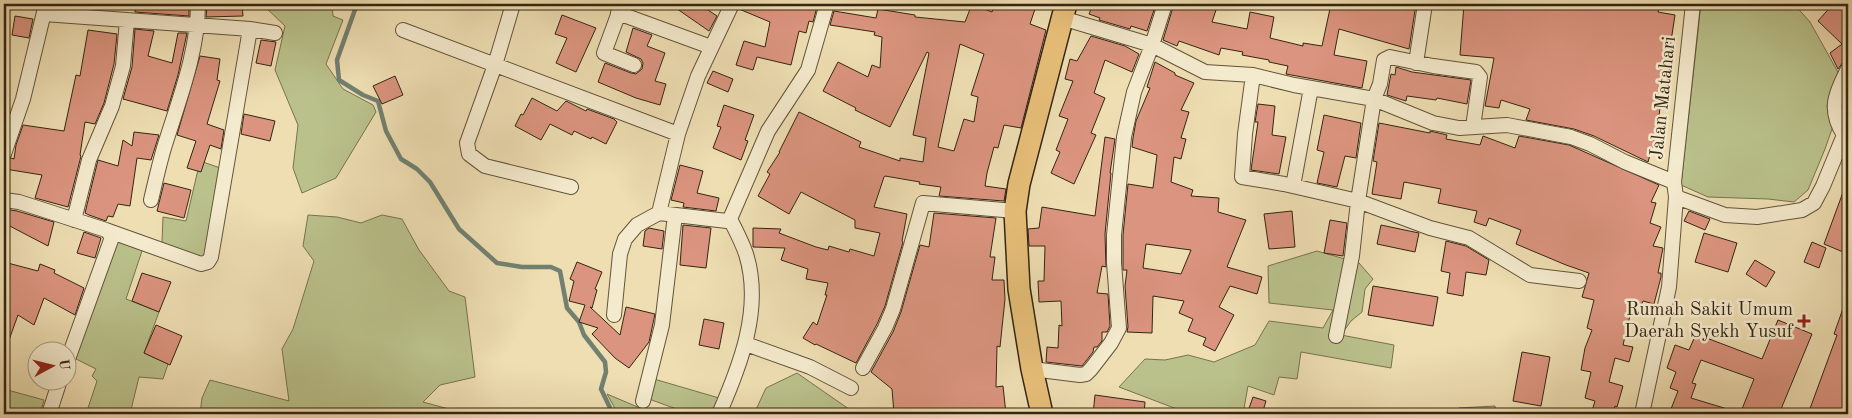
<svg xmlns="http://www.w3.org/2000/svg" width="1852" height="418" font-family="'Old Standard TT',serif">
	<style>
		.green { fill: #bac18b; stroke: #77734e }
		.lines { fill: none; stroke-linecap: round; stroke-linejoin: round }
		.stream { stroke: #718070; stroke-width: 4.5 }
		.building { fill: #db947f; stroke: #342512; fill-rule: evenodd }
		.minor-casing { stroke: #62533a; stroke-width: 16 }
		.primary-casing { stroke: #342512; stroke-width: 24 }
		.minor { stroke: #f4eacd; stroke-width: 14 }
		.primary { stroke: #e7bf79; stroke-width: 21 }
		.poi-dot { fill: #8f2418; stroke: #f4eacd; stroke-width: 2 }
		.labels { text-anchor: middle; dominant-baseline: central; stroke-width: 5; stroke-linejoin: round; paint-order: stroke }
		.street-label { font-size: 19px; fill: #342512; stroke: #f4eacd }
		.poi-label { font-size: 19px; fill: #342512; stroke: #f4eacd; text-anchor: end }
	</style>
	<rect width="100%" height="100%" fill="#eedeb2"/>
	<filter id="stains"><feTurbulence type="fractalNoise" baseFrequency=".004" numOctaves="4"/><feColorMatrix values="0 0 0 0 .2 0 0 0 0 .09 0 0 0 0 .02 0 0 0 .5 -.17"/></filter>
	<radialGradient id="worn" r=".72"><stop offset=".6" stop-color="#630" stop-opacity="0"/><stop offset="1" stop-color="#630" stop-opacity=".3"/></radialGradient>
	<!-- green -->
	<path class="green" d="M262 4H332L333 16 343 20 326 64 343 89 373 105 376 112 336 178 302 193 293 168 298 125 275 70 285 26Z
		M1701 4H1794L1810 22 1839 74 1827 106 1833 126 1825 149 1808 190 1794 202 1768 199 1708 197 1681 185Z
		M200 161 229 171 210 264 194 260 162 242 163 217 186 221Z
		M308 215 337 217 361 223 382 215 402 219 419 250 449 291 465 297 475 377 440 385 423 402 467 414H346L333 411 332 414H200L202 398 210 380 289 401 282 349 293 329 314 261 303 246Z
		M116 231 144 245 126 299 159 312 144 353 168 364 163 379 139 377 130 414H86L97 381 92 376 96 369 72 357Z
		M1317 251 1359 263 1373 279 1365 289 1362 312 1351 321 1341 335 1394 345 1391 368 1301 352 1297 379 1279 377 1274 395 1248 386 1243 414H1190L1119 387 1145 359 1165 360 1188 355 1214 362 1255 345 1269 321 1323 328 1333 310 1269 303 1268 266Z
		M797 373 856 414H754L766 388Z
		M654 379 719 398 711 414H690L649 399Z
		M4 389 44 400 40 414H4Z
		M607 394 654 414H618Z
		M1495 406 1496 414H1456L1459 408Z"/>
	<g class="lines">
		<!-- stream -->
		<path class="stream" d="M357 4 337 60 339 80 363 95 378 101 386 131 401 159 417 169 430 182 459 229 497 263 522 267H551L560 271 567 308 579 322 584 335 605 362 606 372 601 389 613 414"/>
	</g>
	<!-- building -->
	<path class="building" d="M136 4H189V16L135 12Z
		M242 4 243 16 206 17 207 6Z
		M670 4H699L717 16 709 31Z
		M741 4H804L817 7 813 22 809 21 806 33 799 31 791 65 757 57 753 70 736 65 744 41 765 47 770 22 739 9Z
		M972 4 992 12 996 4H1018L1035 9 1030 24 1046 30 1021 128 1004 125 998 148 994 147 987 173 985 186 1006 189 1004 201 939 196 941 187 919 184 920 182 885 176 884 177 874 207 907 214 902 241 903 242 885 306 877 324 856 363 816 344 815 345 803 338 813 322 817 325 827 295H825L828 283 806 279 808 269 781 260 785 248 753 247V228L781 229 779 233 816 247 828 250 829 246 849 252 850 249 874 256 880 233 855 228V220L801 192 789 214 758 196 770 174 767 172 780 152H779L799 112 861 142 859 147 900 161V158L923 162 926 138 913 135 929 53 927 52 890 127 855 110 856 108 823 91 838 62 868 77 872 65 880 68 882 37 874 35 875 32 830 25 834 11 876 18 878 9 915 15V17L965 22ZM960 44 984 54 971 95 978 97 974 122 964 119 954 151 938 147Z
		M1093 4H1156L1147 31 1131 26 1130 29 1099 20 1100 18 1089 14Z
		M1174 4H1218L1212 22 1247 29 1250 12 1274 17 1270 38 1303 46V43L1322 46 1331 4H1416L1409 49 1339 29 1334 55 1367 61 1362 88 1286 74 1288 66 1269 62V60L1242 55 1243 52 1221 48 1219 55 1179 41 1177 46 1163 40Z
		M1464 4H1660L1658 12 1675 15 1670 48 1661 81 1663 82 1657 108H1660L1657 131 1648 162 1594 136 1574 129 1526 120 1530 109 1501 100 1499 108 1485 106 1494 58 1460 55Z
		M1833 4H1844L1848 8V60L1843 62 1838 69 1830 53 1842 44 1818 21Z
		M562 15 596 28 576 72 556 63 567 38 555 34Z
		M15 16 33 19 29 38 12 35Z
		M633 28 652 35 647 46 665 53 655 81 666 84 660 105 636 98 598 82 605 63 631 73 636 74 642 69 643 63 641 59 626 52Z
		M135 29 154 31 148 56 172 63 178 33H187L178 75 167 111 123 99 132 67Z
		M88 30 117 34 114 64 104 103 95 124 85 122 80 155 81 156 68 207 35 198 42 175 5 169 6 163 11 158 14 159 16 145 23 125 64 131 76 75 80 76Z
		M1091 36 1125 46 1139 54 1132 72 1105 60 1094 93 1105 98 1091 133 1096 135 1074 184 1051 173 1060 152 1056 150 1068 119 1059 116 1073 81 1065 79 1070 59 1077 61Z
		M261 40 276 42 271 66 256 63Z
		M200 56 220 59 217 80 220 81 207 124 224 130 221 149 210 145 201 172 187 168 196 141 177 135Z
		M1155 62 1175 73V75L1194 83 1181 110 1189 112 1181 138 1186 139 1181 159 1174 157 1171 182 1193 190 1191 196 1219 198 1218 212 1246 220 1227 267 1262 277 1257 294 1230 286 1219 307 1234 315 1215 351 1203 345 1206 338 1188 331 1193 319 1179 313 1184 301 1153 296 1152 333 1127 332 1128 327 1125 286 1127 270H1123V235L1128 184 1153 188 1157 155 1132 147 1133 138 1136 121 1150 88 1147 87ZM1146 244 1191 250 1181 274 1143 268Z
		M1396 67 1412 72 1471 80 1467 104 1437 98 1436 100 1407 96 1406 101 1387 95 1391 74 1395 75Z
		M713 71 733 79 728 92 707 83Z
		M395 76 403 95 382 104 373 86Z
		M532 98 557 111 566 101 586 111 587 109 614 119 617 122 606 144 592 137 591 139 574 131 572 135 550 124 541 140 515 126 521 114 523 115Z
		M1258 104 1275 106 1272 135 1286 137 1279 174 1251 170 1258 122H1255Z
		M724 105 754 115 745 140 748 141 741 160 713 148 721 127 717 126Z
		M244 114 275 121 270 141 241 134Z
		M1324 115 1361 123 1356 158 1345 156 1337 187 1317 183 1324 152 1317 150Z
		M1379 123 1430 133V131L1447 135 1446 139 1480 145 1483 136 1515 148 1519 136 1569 145 1659 185 1651 202 1656 203 1650 223 1661 227 1653 246 1663 248 1658 273H1661V277L1654 304 1643 301 1641 306 1633 303 1623 345 1633 347 1629 362 1615 358 1609 382 1623 386 1617 407 1615 406 1613 414H1591L1595 401 1585 398 1591 372 1581 370 1585 348 1592 330 1587 328 1594 300 1582 297 1589 273 1566 265 1516 244 1521 230 1489 218 1486 226 1474 222 1477 211 1438 203 1441 189 1404 182 1401 199 1372 194 1377 162 1373 161Z
		M134 132 159 135 151 160 137 158 130 206 118 204 113 217 108 216 106 221 89 215 85 213 98 160 118 166 123 140 132 146Z
		M1105 137 1115 139 1110 173H1111L1105 234 1106 267 1102 266 1097 293 1108 294 1110 326 1107 332H1102V341L1097 347H1094L1093 352 1082 366 1046 362 1047 347 1058 348 1059 325 1062 326 1061 301 1039 302 1038 281H1044L1045 246H1029L1028 229 1039 228 1042 207 1095 216Z
		M680 165 703 171 697 193 719 198 716 211 683 207 684 203 671 200Z
		M164 183 191 190 184 218 157 211Z
		M1846 184H1848V254L1824 244Z
		M4 209 17 211 54 222 48 246 4 223Z
		M1292 211 1295 247 1269 249 1264 214Z
		M1689 211 1710 219 1705 230 1684 221Z
		M934 213 996 218 990 257H995L992 280H1004L1005 299 1000 347 997 346 996 387 1003 386 1006 414H894L892 389 871 372 893 332 901 312 920 245 929 247Z
		M1330 220 1347 223 1343 256 1324 253Z
		M683 225 711 228 706 268 680 265Z
		M1381 225 1419 233 1415 252 1377 244Z
		M649 228 664 231 662 249 643 246 645 231Z
		M84 232 101 238 95 258 77 253Z
		M1704 233 1737 243 1728 272 1695 262Z
		M1446 241 1466 246 1489 260 1486 275 1466 272 1463 296 1447 293 1450 273 1441 271Z
		M1812 242 1826 248 1819 268 1804 262Z
		M1755 260 1775 272 1766 287 1746 274Z
		M4 262 38 271 40 264 55 270 54 273 84 288 75 315 44 298 34 325 18 315 5 351Z
		M577 262 602 272 595 289 597 290 592 308 590 307 620 335 626 307 655 314 649 342 629 368 615 358 592 334 598 328 579 322 585 305 569 301 574 281 570 279Z
		M142 273 171 282 159 312 132 301Z
		M1373 286 1438 297 1433 326 1368 315Z
		M1846 300H1848V414H1808L1837 335 1834 334Z
		M704 319 724 323 719 349 699 345Z
		M1778 320 1812 334 1779 414H1740L1754 379 1701 360 1692 383 1696 384 1691 398 1734 411V414H1685L1671 409 1678 391 1670 388 1676 372 1667 368 1675 345 1689 350 1696 334 1762 359Z
		M156 325 182 336 170 365 144 353Z
		M1522 352 1550 357 1541 406 1513 401Z
		M1095 395 1145 402 1144 414H1093Z
		M1253 397 1266 401 1262 414H1247Z"/>
	<g class="lines">
		<defs>
			<path id="minor" d="M513 4 495 65 467 143 469 154 485 166 571 187
				M622 4 604 53 634 65
				M618 13 711 47
				M44 14 250 29 275 33
				M1062 18 1152 45 1205 72 1253 75
				M403 30 678 134
				M1416 63 1425 4
				M1253 75 1294 85 1374 99 1358 201 1284 184 1242 177 1245 134Z
				M1473 127 1480 77 1476 72 1433 66 1390 57 1384 60 1380 84 1374 99 1433 123 1459 128 1507 125 1571 137 1590 144 1625 162 1674 182
				M1844 135C1828 110 1835 94 1848 69
				M4 154 23 99 46 4
				M1293 186 1311 88
				M1676 197 1725 215 1757 217 1802 210 1814 203 1823 186 1844 135
				M4 200 19 202 106 230 201 264 208 262 211 257 250 29
				M151 200C155 183 159 165 164 148 178 102 198 53 198 4
				M659 213 678 134 698 76 732 4
				M74 220 89 160 112 106 123 66 127 20
				M614 315 620 254 625 239 637 225 659 213 727 221 730 219 768 131 808 70 827 4
				M1336 336 1352 256 1358 201 1430 228 1469 238 1530 275 1579 281
				M746 344 810 367 851 388
				M68 359 111 240V235L106 230
				M863 368 885 328 893 309 923 203 1015 211
				M1032 369 1080 375 1086 374 1091 369 1111 343 1119 328 1114 263V235L1124 137 1134 92 1152 45 1165 4
				M643 401 662 325 675 215
				M49 414 60 380
				M719 414C740 366 763 308 746 254 742 242 736 231 730 219
				M1642 414 1669 287 1676 197 1674 182 1693 4"/>
			<path id="primary" d="M1042 414 1032 369 1019 289 1015 211 1019 184 1066 4"/>
		</defs>
		<!-- minor casing -->
		<use href="#minor" class="minor-casing"/>
		<!-- primary casing -->
		<use href="#primary" class="primary-casing"/>
		<!-- minor -->
		<use href="#minor" class="minor"/>
		<!-- primary -->
		<use href="#primary" class="primary"/>
	</g>
	<!-- markers -->
	<path class="poi-dot" d="M1801.5 313.5h5v5h5v5h-5v5h-5v-5h-5v-5h5z"/>
	<g class="labels">
		<!-- street labels -->
		<g class="street-label">
			<text transform="translate(1664 98) rotate(-84)">Jalan Matahari</text>
		</g>
		<!-- poi labels -->
		<g class="poi-label">
			<text x="1793" y="310">Rumah Sakit Umum<tspan x="1793" dy="22">Daerah Syekh Yusuf</tspan></text>
		</g>
	</g>
	<!-- margin -->
	<rect width="1852" height="418" fill="none" stroke="#eedeb2" stroke-width="20"/>
	<rect x="5" y="5" width="1842" height="408" fill="none" stroke="#342512" stroke-width="2.5"/>
	<rect x="10" y="10" width="1832" height="398" fill="none" stroke="#342512"/>
	<!-- north arrow -->
	<g transform="translate(52 366) rotate(83)"><circle r="24" fill="#f4eacd" stroke="#a79b82"/>
	<path d="M0-4L9 19L0 12L-9 19Z" fill="#8f2418"/>
	<text y="-8" font-size="14" font-weight="bold" text-anchor="middle" fill="#342512">U</text>
	</g>
	<rect width="100%" height="100%" filter="url(#stains)"/>
	<rect width="100%" height="100%" fill="url(#worn)"/>
</svg>
